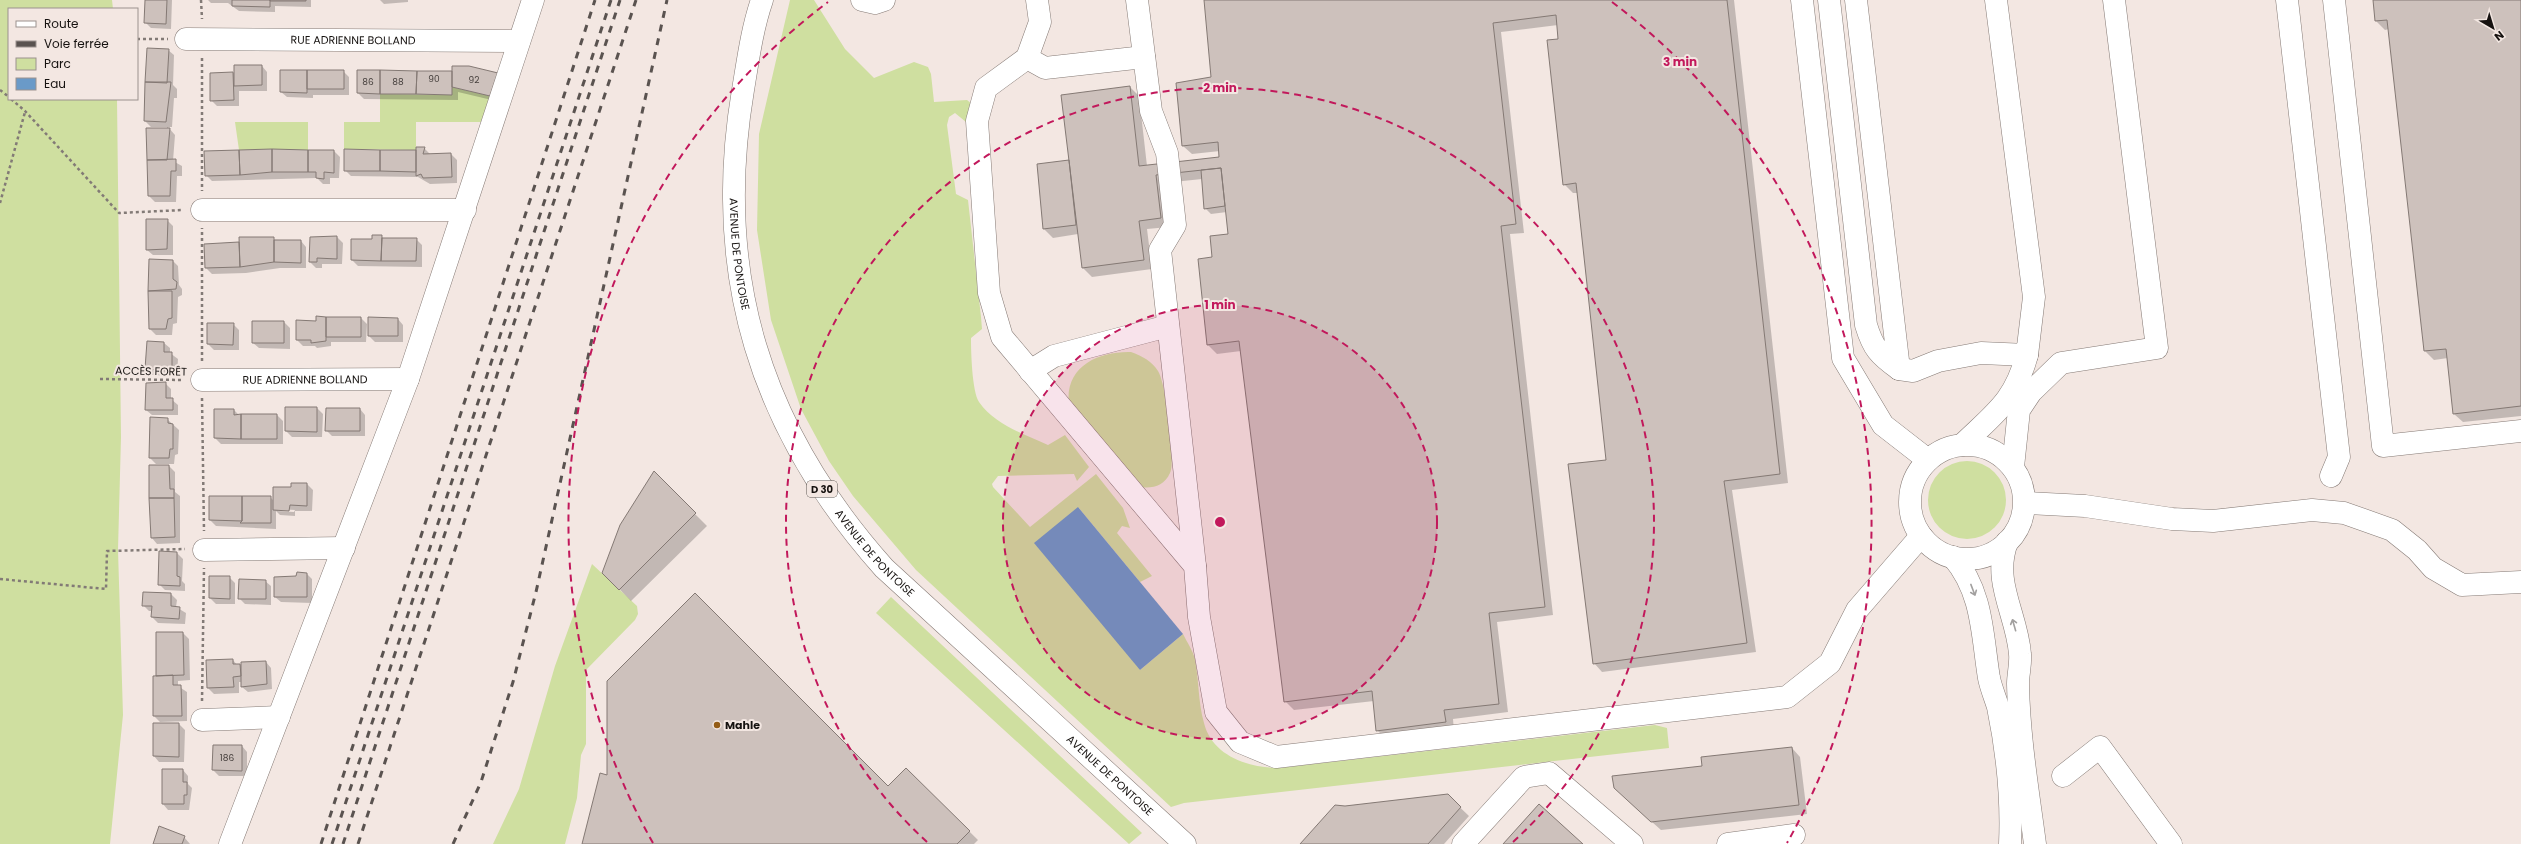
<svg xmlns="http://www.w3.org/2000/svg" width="2521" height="844" font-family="Poppins,sans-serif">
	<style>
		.green { fill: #cfdfa0 }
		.water { fill: #6a9ac8 }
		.shadow { fill: #0003; fill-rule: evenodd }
		.building { fill: #cdc1bc; stroke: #847974 }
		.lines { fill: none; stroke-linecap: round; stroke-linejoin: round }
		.minor-casing { stroke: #857a75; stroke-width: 23 }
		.major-casing { stroke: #857a75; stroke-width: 23 }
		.path { stroke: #827a76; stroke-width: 2.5; stroke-dasharray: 3 3; stroke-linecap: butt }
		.minor { stroke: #fff; stroke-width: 22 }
		.major { stroke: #fff; stroke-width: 22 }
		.rail { stroke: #5a5350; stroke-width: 3; stroke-dasharray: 7 7; stroke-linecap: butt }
		.oneway { stroke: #a2a09f }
		.ring { fill: none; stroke: #c2185b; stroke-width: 2; stroke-dasharray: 7 5 }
		.poi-dot { fill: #945c16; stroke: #f3e7e2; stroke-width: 1.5 }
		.labels { text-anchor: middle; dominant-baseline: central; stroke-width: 4; stroke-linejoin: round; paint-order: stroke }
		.number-label { font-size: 9px; fill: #443e3b }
		.shield { fill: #f3e7e2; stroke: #58524f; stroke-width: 1 }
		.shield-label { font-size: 10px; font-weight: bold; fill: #161210 }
		.street-label { font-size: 11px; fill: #161210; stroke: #f3e7e2 }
		.poi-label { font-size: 11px; font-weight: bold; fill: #161210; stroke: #f3e7e2; text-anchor: start }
		.centre { fill: #c2185b; stroke: #f3e7e2; stroke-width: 2 }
		.ring-label { font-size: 12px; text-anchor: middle; font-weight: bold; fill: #c2185b; stroke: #f3e7e2; stroke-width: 4; stroke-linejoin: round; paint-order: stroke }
	</style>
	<rect width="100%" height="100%" fill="#f3e7e2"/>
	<!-- green -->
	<path class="green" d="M0 0H112L113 9H9V99H117L121 437 118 550 123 715 110 844H0Z
		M790 0H814L845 49 874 78 914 62 928 67 931 74 934 102 967 100 972 104 966 122 955 113 949 117 947 125 956 194 968 200 981 317 982 329 971 338C971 352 972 391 979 402 995 425 1024 434 1048 445L1065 435 1089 467 1077 481 1074 474 998 476 992 484 993 487 1030 527 1096 474 1123 508 1130 528 1122 526 1117 533 1152 576 1140 582 1078 507 1140 670 1183 634C1187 642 1193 651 1195 659 1199 680 1198 702 1204 723 1212 756 1249 768 1279 768L1655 725 1667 728 1669 748 1184 803 1171 807 916 570 853 496 829 461 801 409 771 320 757 230 759 134Z
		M452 87 490 96 481 122H416V150L344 149V122H380V94L452 95Z
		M235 122H308V150H239Z
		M1131 352C1142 356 1152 361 1158 371 1166 383 1176 462 1170 473 1164 486 1153 489 1139 487L1069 405C1064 367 1098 351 1131 352Z
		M1928 500a39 39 0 1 1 78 0a39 39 0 1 1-78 0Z
		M592 564 637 606 638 614 635 620 586 670V744L581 755 577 798 565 844H493L519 789 555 666Z
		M891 597 1142 833 1129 844 876 613Z"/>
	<!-- water -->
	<path class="water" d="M1078 507 1183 634 1140 670 1034 543Z"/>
	<!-- shadow -->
	<path class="shadow" d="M146 0H172L171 29 151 28 145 22Z
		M208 0H311V7L275 6V12L239 11 228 3H211Z
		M365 0H408V2L384 4 380 0Z
		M1205 0H1734L1788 483 1732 490 1756 652 1602 672 1594 663 1607 461 1578 193H1573L1564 184 1558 25 1501 32 1524 233 1510 234 1553 615 1497 622 1508 712 1453 719 1454 731 1386 739 1377 730 1374 701 1294 710 1285 701 1241 351 1217 354 1208 345 1214 258 1229 235 1227 212 1211 214 1205 208 1202 179 1164 183 1169 227 1147 229 1152 269 1092 277 1083 268 1078 234 1053 238 1044 229 1038 165 1070 161 1130 87 1139 96 1147 166 1220 158V151L1192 154 1183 146 1212 78Z
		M2374 0H2521V416L2463 422 2454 414 2448 358 2434 360 2425 351 2389 29 2385 30 2376 21Z
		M168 50 174 55 173 85 177 89V98H174L172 127H168L175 135 173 161 182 166V176H177L176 202H155L149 196 147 129H167V127H151L145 121Z
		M262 66 267 72V91H239V106H217L211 100V74L234 73Z
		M469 67 496 101 458 92V100L364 99 358 93V71L453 72Z
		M343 71 349 77V95H313V98L287 97 281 92Z
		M424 148 430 154H451L457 160V183L430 184 418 177 351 176 345 170Z
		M334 151 340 157 339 178H330V184H323L317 178 212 181 206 175Z
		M167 220 173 226V255H153L147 250Z
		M381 236 384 239H416L422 245V267L358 266 352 260V240H373Z
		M337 237 343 243 342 264H322V268H316L310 262Z
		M240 238 301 241 306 247V268H280L246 273 212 274 206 268 205 245 240 243Z
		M150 260 173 261 178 266 179 285 182 289V295L178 297 177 323 173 324 172 335H156L150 329Z
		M361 318 367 324 366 342H331V346L317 348 315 346H303L297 340 317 322Z
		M398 319 403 325V342H375L369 336Z
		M284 322 290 328V349L259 348 253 343Z
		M233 324 239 330V350H214L208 344Z
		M164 343 170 348V353L178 359 177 376 152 375 146 369Z
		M165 383 171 389V399L178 405V415H152L146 410Z
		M317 408 323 414 322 437H292L286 431Z
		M360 409 365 415V436H332L326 430Z
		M234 410 240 416 277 415 283 421V444H221L215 438Z
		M167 419 179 430 178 454 175 455 174 464H156L150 458Z
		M169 466 175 472V492L180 496V543L157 544 152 538Z
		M654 473 707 526 631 601 603 572Z
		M292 484H307L313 490 312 511H295V516L280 515 276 511V529L216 526 210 520 270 497 274 501 292 488ZM278 509 295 510 294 512 278 511Z
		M177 553 183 559 182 581 185 584V591L165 590 159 584Z
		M307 574 312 579V603L281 602 275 597 297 577Z
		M229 577 235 583V604H216L210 598Z
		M265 581 271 586V605L245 604 239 598Z
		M171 594 177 600 176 607 186 613 185 624 158 623 152 617 153 611H149L143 605Z
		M183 633 189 639 190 680 178 681V686L187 692V721L160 722 154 716 158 677Z
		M233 660 237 665 266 662 271 668 272 689 248 692 242 687V682H239V693L214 694 208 688Z
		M154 724H179L185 730 184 762H159L154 756Z
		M242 746 247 752V776H219L213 770Z
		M1792 748 1800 757 1807 814 1661 830 1624 797 1703 767Z
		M906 769 978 840 974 844H583L608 776 888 788Z
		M183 770 188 776V784L192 788 189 810H168L163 804Z
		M1447 795 1469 816 1444 844H1302L1345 807Z
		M184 837 190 844H154Z"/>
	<!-- building -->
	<path class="building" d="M145 0H167L166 24 144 23Z
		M232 0H270V7L232 6Z
		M270 0H306V1H270Z
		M1204 0H1727L1780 474 1724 481 1747 643 1593 664 1568 464 1606 460 1576 183 1563 185 1547 40 1558 39 1556 15 1493 23 1516 224 1501 226 1545 607 1489 613 1499 704 1444 710 1446 722 1376 731 1372 691 1284 702 1239 341 1207 345 1198 259 1212 257 1210 236 1228 234 1221 168 1156 175 1161 218 1139 221 1144 260 1082 268 1061 95 1130 86 1139 166 1219 157 1218 142 1182 146 1176 83 1211 77Z
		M2373 0H2521V406L2453 414 2446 349 2424 351 2387 20 2375 21Z
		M147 48 169 49 167 83 145 82Z
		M234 65H262V85L234 86Z
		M452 66H469L498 73 490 96 452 87Z
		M280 70H307V93L280 92Z
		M307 70H344V89H307Z
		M357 70H380V94L357 93Z
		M380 70 417 71 416 94H380Z
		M417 71H452V95L416 94Z
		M233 72 234 100 210 101V73Z
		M145 82H171L166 122 144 121Z
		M146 128H170L167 160H147Z
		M416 147H425L423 154 451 153 452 177 423 178 421 174 416 176Z
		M272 149V172L240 175 239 150Z
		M272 149 308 150V172H272Z
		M344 149 380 150V171H344Z
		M239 150 240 175 205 176 204 151Z
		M308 150H334V173L324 172V179L316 178V172H308Z
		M380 150H416V172L380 171Z
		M176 159V171H171L170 196H148L147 160Z
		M1069 160 1076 225 1043 229 1037 164Z
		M1221 168 1225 206 1204 209 1201 170Z
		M146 219H168L167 249 146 250Z
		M372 235H382L381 261 351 260V239H372Z
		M337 236V259L317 258V262H309L310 237Z
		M239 237H274V262L240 267Z
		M382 238H417L416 261H381Z
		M274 240H301V263L274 262Z
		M239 242 240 267 205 268 204 244Z
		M149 259 173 260V279L177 282 176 289 148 291Z
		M148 291H172V318L168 319 166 329H149Z
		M316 316 326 317V341L311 343V340H296V320L316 321Z
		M326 317H361V337H326Z
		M368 317 398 318V336H368Z
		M252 321H284V343H252Z
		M207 323H234L233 345 207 344Z
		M147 341 164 342V352H172V371L145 369Z
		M166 382V398H173V410H145L146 383Z
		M285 407H317V432L285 431Z
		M326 408H360V431H325Z
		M214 409H234V415L241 414V439L214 438Z
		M241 414H277V439H241Z
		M150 417 168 418V423L173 424V449H170L169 458H149Z
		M149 465H169L170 489H174V498H149Z
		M654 471 696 513 619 590 602 573 620 525Z
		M291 483H307V506L290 505 289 511 273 510V487H291Z
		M209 496H242V521L209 520Z
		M242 496H271V523H240L242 521Z
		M149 498H174L175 537 151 538Z
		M159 551 177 552V576L180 577V586L158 585Z
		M297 572 307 573V597H274V577L296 576Z
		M209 576H230V599L209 598Z
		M239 579 266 580V599H238Z
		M143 592 171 593V606L180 607 179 619 151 617 152 606H142Z
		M695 593 888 786 906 768 970 831 957 844H582L600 773 607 775V681Z
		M156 632H183L184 675 156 676Z
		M233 659V664H240L241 676 233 677 234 687 207 688 206 660Z
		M266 661 267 684 241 687V662Z
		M173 675V685H181L182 716H153V676Z
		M153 723H179V757L153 756Z
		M213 745H242V771L212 770Z
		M1792 747 1799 805 1651 822 1614 788 1612 776 1702 766 1701 757Z
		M162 769H183V782H187V795H184V804H162Z
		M1448 794 1461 807 1428 844H1300L1335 805 1345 806Z
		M1539 804 1583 844H1503Z
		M159 826 185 836 182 844H153Z"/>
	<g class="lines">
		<defs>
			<g id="minor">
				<path d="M862 0 875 3 884 0"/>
				<path d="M1037 0 1040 22 1027 58 986 88 977 121 989 293 1002 337 1195 566 1199 617 1216 712 1240 742 1276 757 1787 697 1830 663 1857 610 1921 536"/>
				<path d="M1137 0 1151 111 1167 153 1175 225 1160 250 1195 566"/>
				<path d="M1802 0 1843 358 1883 425 1928 460"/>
				<path d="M1829 0 1866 325C1873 348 1879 355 1899 369L1856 0"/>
				<path d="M2287 0 2339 457 2331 476"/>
				<path d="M2334 0 2383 446 2521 431"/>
				<path id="s1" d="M186 39 519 41"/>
				<path d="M1027 58 1045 68 1144 57"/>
				<path d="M202 210H465"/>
				<path d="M1899 369 1913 371 1938 361 1981 353 2027 355 2034 297 1996 0"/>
				<path d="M1030 371 1054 356 1168 326"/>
				<path id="s2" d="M202 380 408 379"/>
				<path d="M1962 445C1996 412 2014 402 2027 355"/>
				<circle cx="1967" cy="502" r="57"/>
				<path d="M2013 467 2019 410 2031 392 2061 363 2157 348 2114 0"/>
				<path d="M2025 503 2085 506 2172 519 2213 521 2312 510 2344 513 2392 530 2417 550 2433 568 2462 585 2521 582"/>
				<path d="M2007 542C1992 582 2017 614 2020 654 2021 664 2018 674 2018 684 2019 738 2028 791 2035 844"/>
				<path d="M204 550 344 548"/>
				<path d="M1953 557C1983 592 1982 635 1989 678 1991 688 1995 697 1998 707 2007 751 2012 799 2010 844"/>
				<path d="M202 720 279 717"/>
				<path d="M2063 776 2100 747 2171 844"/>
				<path d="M230 844 408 379 533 0"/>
				<path d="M1463 844 1524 777 1549 773 1632 844"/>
				<path d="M1728 844 1794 835"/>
			</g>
			<g id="major">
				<path id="s3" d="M762 0C752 29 748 60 743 90 712 274 760 429 884 568L1185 844"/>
			</g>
		</defs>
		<!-- minor casing -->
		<use href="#minor" class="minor-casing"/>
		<!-- major casing -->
		<use href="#major" class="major-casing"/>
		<!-- path -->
		<path class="path" d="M201 0 202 19
			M137 39H168
			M202 58V191
			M0 90 9 97
			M11 99 25 111 119 213 183 210
			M0 203 25 112
			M202 361V228
			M100 379 183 380
			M202 398 204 531
			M0 579 106 589 107 551 185 549
			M202 701 204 568"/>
		<!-- minor -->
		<use href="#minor" class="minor"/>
		<!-- major -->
		<use href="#major" class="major"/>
		<!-- rail -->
		<path class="rail" d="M321 844 595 0
			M332 844 611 0
			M343 844 620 0
			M358 844 636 0
			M453 844 481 782 513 682 536 592 667 0"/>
	</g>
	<!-- one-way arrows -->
	<defs><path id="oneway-shaft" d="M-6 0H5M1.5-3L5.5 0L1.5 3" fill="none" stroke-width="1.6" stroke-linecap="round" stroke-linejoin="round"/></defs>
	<g class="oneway">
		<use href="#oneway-shaft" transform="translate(1973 590) rotate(69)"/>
		<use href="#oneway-shaft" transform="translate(2014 625) rotate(-106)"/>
	</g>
	<!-- distance rings -->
	<circle cx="1220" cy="522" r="217" fill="#c2185b" fill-opacity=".12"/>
	<g class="ring">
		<circle cx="1220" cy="522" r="217"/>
		<path d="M927 842A434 434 0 1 1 1513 842"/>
		<path d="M653 843A651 651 0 0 1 828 2M1612 2A651 651 0 0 1 1787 843"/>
	</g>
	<!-- markers -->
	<circle class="poi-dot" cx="717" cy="725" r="4"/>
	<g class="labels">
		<!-- number labels -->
		<g class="number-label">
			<text x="434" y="79">90</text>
			<text x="474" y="80">92</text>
			<text x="368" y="82">86</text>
			<text x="398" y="82">88</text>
			<text x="227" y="758">186</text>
		</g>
		<!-- shield labels -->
		<rect class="shield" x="807" y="481" width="30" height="16" rx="3"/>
		<g class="shield-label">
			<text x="822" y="489">D 30</text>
		</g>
		<!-- street labels -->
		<g class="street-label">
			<text stroke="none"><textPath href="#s1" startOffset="167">RUE ADRIENNE BOLLAND</textPath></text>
			<text stroke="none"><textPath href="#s3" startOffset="257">AVENUE DE PONTOISE</textPath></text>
			<text transform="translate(151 371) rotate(1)">ACCÈS FORÊT</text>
			<text stroke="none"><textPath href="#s2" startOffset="103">RUE ADRIENNE BOLLAND</textPath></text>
			<text stroke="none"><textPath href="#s3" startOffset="592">AVENUE DE PONTOISE</textPath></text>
			<text stroke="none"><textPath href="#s3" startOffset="916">AVENUE DE PONTOISE</textPath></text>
		</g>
		<!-- poi labels -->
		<g class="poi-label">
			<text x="725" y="725">Mahle</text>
		</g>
	</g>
	<circle cx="1220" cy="522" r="6" class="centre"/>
	<g class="ring-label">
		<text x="1680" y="66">3 min</text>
		<text x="1220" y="92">2 min</text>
		<text x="1220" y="309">1 min</text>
	</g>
	<!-- legend -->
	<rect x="8" y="8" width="130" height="92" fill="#f3e7e2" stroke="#9b928e"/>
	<rect x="16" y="21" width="20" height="6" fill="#ffffff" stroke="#9b928e"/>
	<text x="44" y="28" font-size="12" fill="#161210">Route</text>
	<rect x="16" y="41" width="20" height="6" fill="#5a5350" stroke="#9b928e"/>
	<text x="44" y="48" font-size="12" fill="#161210">Voie ferrée</text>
	<rect x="16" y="58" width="20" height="12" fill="#cfdfa0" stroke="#9b928e"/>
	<text x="44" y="68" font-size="12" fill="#161210">Parc</text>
	<rect x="16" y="78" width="20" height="12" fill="#6a9ac8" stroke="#9b928e"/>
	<text x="44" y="88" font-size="12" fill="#161210">Eau</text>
	<!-- north arrow -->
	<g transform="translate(2493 28) rotate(142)" stroke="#f3e7e2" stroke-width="3" paint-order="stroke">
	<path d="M0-3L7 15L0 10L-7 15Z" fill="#161210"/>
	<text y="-6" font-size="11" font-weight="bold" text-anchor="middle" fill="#161210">N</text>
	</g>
</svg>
